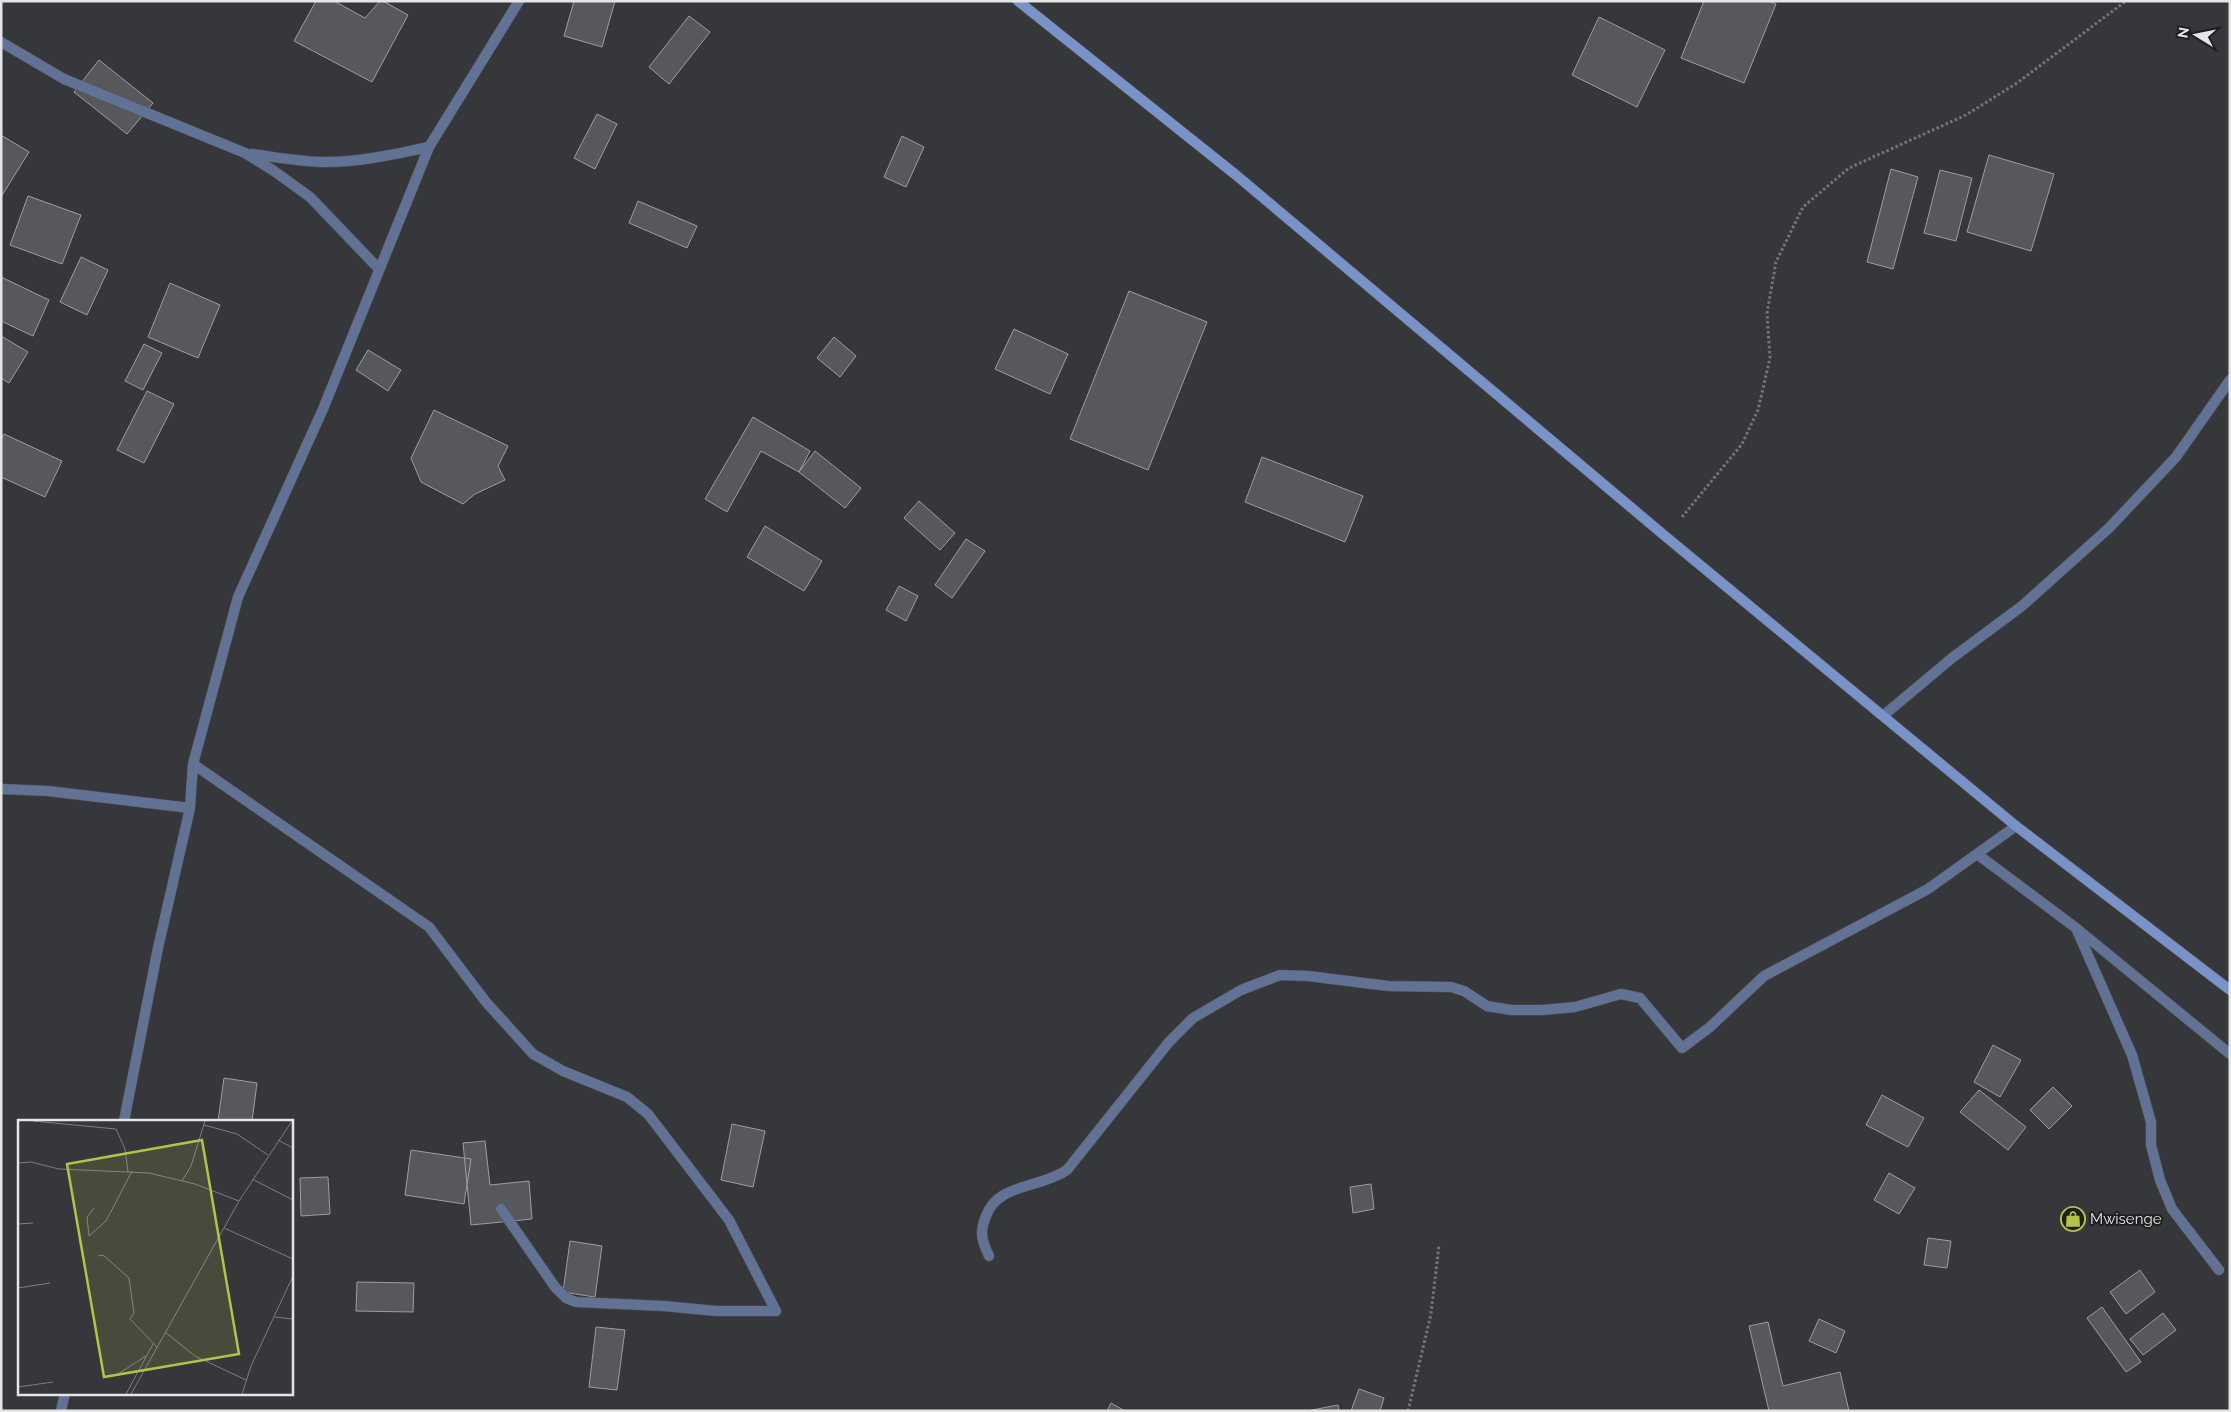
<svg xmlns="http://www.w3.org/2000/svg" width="2231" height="1412" font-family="Raleway,sans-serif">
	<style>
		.building { fill: #56585b; stroke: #9d9ea2 }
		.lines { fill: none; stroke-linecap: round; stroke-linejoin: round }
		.street-casing { stroke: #525356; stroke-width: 11 }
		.secondary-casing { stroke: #525356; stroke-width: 11 }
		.path { stroke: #757679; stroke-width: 3; stroke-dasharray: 2.5 2.5; stroke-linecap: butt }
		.street { stroke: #627294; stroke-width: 10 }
		.secondary { stroke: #7992c8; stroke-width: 10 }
		.labels { text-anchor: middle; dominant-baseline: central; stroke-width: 4; stroke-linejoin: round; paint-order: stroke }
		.poi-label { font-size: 15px; fill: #e4e5e6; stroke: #1e1f20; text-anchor: start }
		.inset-road { fill: none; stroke: #7c7d7f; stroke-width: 1 }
		.view { fill: #b5c249; fill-opacity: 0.15; stroke: #b5c249; stroke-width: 2.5 }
		.inset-edge { fill: none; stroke: #e4e5e6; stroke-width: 2.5 }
	</style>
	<rect width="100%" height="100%" fill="#36373a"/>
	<!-- building -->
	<path class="building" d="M316 1H334L365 18 380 1H383L408 15 372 82 294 41Z
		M574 1H615L602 47 564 36Z
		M1704 1H1769L1776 4 1744 83 1681 58Z
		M689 16 710 32 669 84 649 67Z
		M1599 17 1665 50 1637 107 1572 75Z
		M99 60 153 103 127 134 74 92Z
		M597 114 617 124 595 169 574 158Z
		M1 135 29 152 1 197Z
		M902 136 924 147 906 187 884 177Z
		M1989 155 2054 174 2031 251 1967 232Z
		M1891 169 1918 177 1893 269 1867 262Z
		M1940 170 1972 178 1956 241 1924 233Z
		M28 196 81 215 62 264 10 245Z
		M638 201 697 226 687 248 629 223Z
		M81 257 108 270 87 315 60 302Z
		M1 277 49 300 33 336 1 321Z
		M170 283 220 305 198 358 148 337Z
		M1129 291 1207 322 1148 470 1070 439Z
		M1014 329 1068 354 1050 394 995 369Z
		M1 336 28 352 9 383 1 378Z
		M834 337 856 356 840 377 817 358Z
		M144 344 162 353 143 390 125 381Z
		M368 350 401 370 388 391 356 370Z
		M147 391 174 404 144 463 117 450Z
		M434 410 508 446 498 466 505 480 475 494 463 504 421 482 411 458Z
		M753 417 810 451 799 472 761 451 727 512 705 499Z
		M4 434 62 461 45 497 1 477V440Z
		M815 451 861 488 845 508 799 472Z
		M1262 457 1363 496 1345 542 1245 502Z
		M919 501 955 533 940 550 904 518Z
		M765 526 822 561 804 591 747 557Z
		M966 539 985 551 952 598 935 585Z
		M899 586 918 596 906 621 886 610Z
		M1993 1045 2021 1060 2000 1097 1974 1082Z
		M224 1078 257 1083 252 1121H218Z
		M2053 1087 2072 1106 2049 1129 2030 1110Z
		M1979 1090 2026 1127 2008 1150 1960 1112Z
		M1882 1095 1924 1118 1908 1147 1866 1125Z
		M732 1124 765 1131 753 1187 721 1180Z
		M485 1141 490 1185 529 1181 532 1219 471 1225 463 1143Z
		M411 1150 471 1159 464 1204 405 1195Z
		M1889 1173 1915 1188 1899 1214 1874 1200Z
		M328 1177 330 1214 301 1216 300 1178Z
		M1371 1184 1374 1209 1353 1213 1350 1187Z
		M1928 1238 1951 1241 1947 1268 1924 1265Z
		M570 1241 602 1246 595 1297 563 1292Z
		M2140 1270 2155 1292 2126 1314 2110 1292Z
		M357 1282 414 1283 413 1312 356 1311Z
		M2102 1307 2141 1362 2126 1372 2087 1318Z
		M2163 1313 2176 1330 2143 1355 2130 1339Z
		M1819 1319 1845 1331 1836 1353 1809 1341Z
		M1768 1322 1783 1386 1840 1372 1849 1411H1769L1749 1326Z
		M596 1327 625 1330 617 1390 589 1387Z
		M1359 1389 1384 1398 1380 1411H1351Z
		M1111 1403 1125 1411H1107Z
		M1338 1405 1339 1411H1307Z"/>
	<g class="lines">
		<defs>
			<path id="street" d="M1 42 64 79 245 153 274 171 310 197 379 269
				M251 154C276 157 301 162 327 162 361 162 395 154 429 147
				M1884 715 1952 658 2022 606 2109 528 2176 457 2230 380
				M193 764 429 927 486 1002 533 1054 563 1071 627 1097 648 1114 729 1220 776 1311H716L664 1306 576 1302 566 1298 555 1287 501 1209
				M1 789 48 791 190 808
				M1977 854 2076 928 2230 1054
				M2076 928 2132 1055 2151 1122V1145L2160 1180 2172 1209 2219 1270
				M124 1121 158 948 190 808 193 764 238 597 323 409 429 147 519 1
				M989 1256C982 1241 979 1233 986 1216 998 1183 1039 1189 1067 1170L1169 1042 1193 1018 1241 990 1280 975 1308 976 1388 986 1451 987 1464 991 1487 1006 1511 1010H1543L1575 1007 1621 994 1640 998 1682 1048 1710 1027 1764 976 1928 889 2016 826
				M61 1411 65 1393"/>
			<path id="secondary" d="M1018 1 1236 175 1665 536 2016 826 2230 990"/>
		</defs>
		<!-- street casing -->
		<use href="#street" class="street-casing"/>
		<!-- secondary casing -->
		<use href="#secondary" class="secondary-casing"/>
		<!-- path -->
		<path class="path" d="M1682 517 1742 444 1758 410 1770 358 1767 313 1776 262 1803 207 1849 168 1966 115 2017 83 2126 1
			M1408 1411 1431 1314 1439 1245"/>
		<!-- street -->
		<use href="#street" class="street"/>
		<!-- secondary -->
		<use href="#secondary" class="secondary"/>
	</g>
	<!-- icons -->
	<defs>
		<symbol id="shop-ring" viewBox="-11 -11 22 22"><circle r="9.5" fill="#1e1f20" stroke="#b5c249" stroke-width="1.5"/><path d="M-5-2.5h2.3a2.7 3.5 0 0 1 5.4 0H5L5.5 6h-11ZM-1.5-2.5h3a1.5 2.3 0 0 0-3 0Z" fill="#b5c249"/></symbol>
	</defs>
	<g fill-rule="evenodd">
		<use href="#shop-ring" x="2059" y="1205" width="28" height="28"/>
	</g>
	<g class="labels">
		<!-- poi labels -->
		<g class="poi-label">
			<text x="2090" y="1219">Mwisenge</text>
		</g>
	</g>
	<!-- overview -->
	<g transform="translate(18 1120)">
		<rect width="275" height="275" fill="#36373a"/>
		<path class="inset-road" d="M15 1 98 9 107 29 110 52M186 5 219 14 250 35M260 20 275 28M0 43 13 42 41 49 131 53 177 64 221 81M234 59 275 80M164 61 173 46 187 1M76 88 69 97 71 116 88 101 114 51M0 104 15 103M206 108 275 139M80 136 85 135 111 158 116 193 112 199 139 227M0 168 32 163M257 197 275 199M147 212 177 236 228 260M100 254 128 236M0 267 35 262M108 274 135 224M113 274 221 81 274 1M224 274 233 246 275 156"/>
		<path class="view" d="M184 20 221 234 86 257 49 44Z"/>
		<rect width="275" height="275" class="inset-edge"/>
	</g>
	<!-- border -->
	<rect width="2231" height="1412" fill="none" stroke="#e4e5e6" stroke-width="5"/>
	<!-- north arrow -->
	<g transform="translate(2196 35) rotate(280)" stroke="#1e1f20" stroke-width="4" paint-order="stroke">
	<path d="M0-4L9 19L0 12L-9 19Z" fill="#e4e5e6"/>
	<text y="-8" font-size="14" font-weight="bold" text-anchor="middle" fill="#e4e5e6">N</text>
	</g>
</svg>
